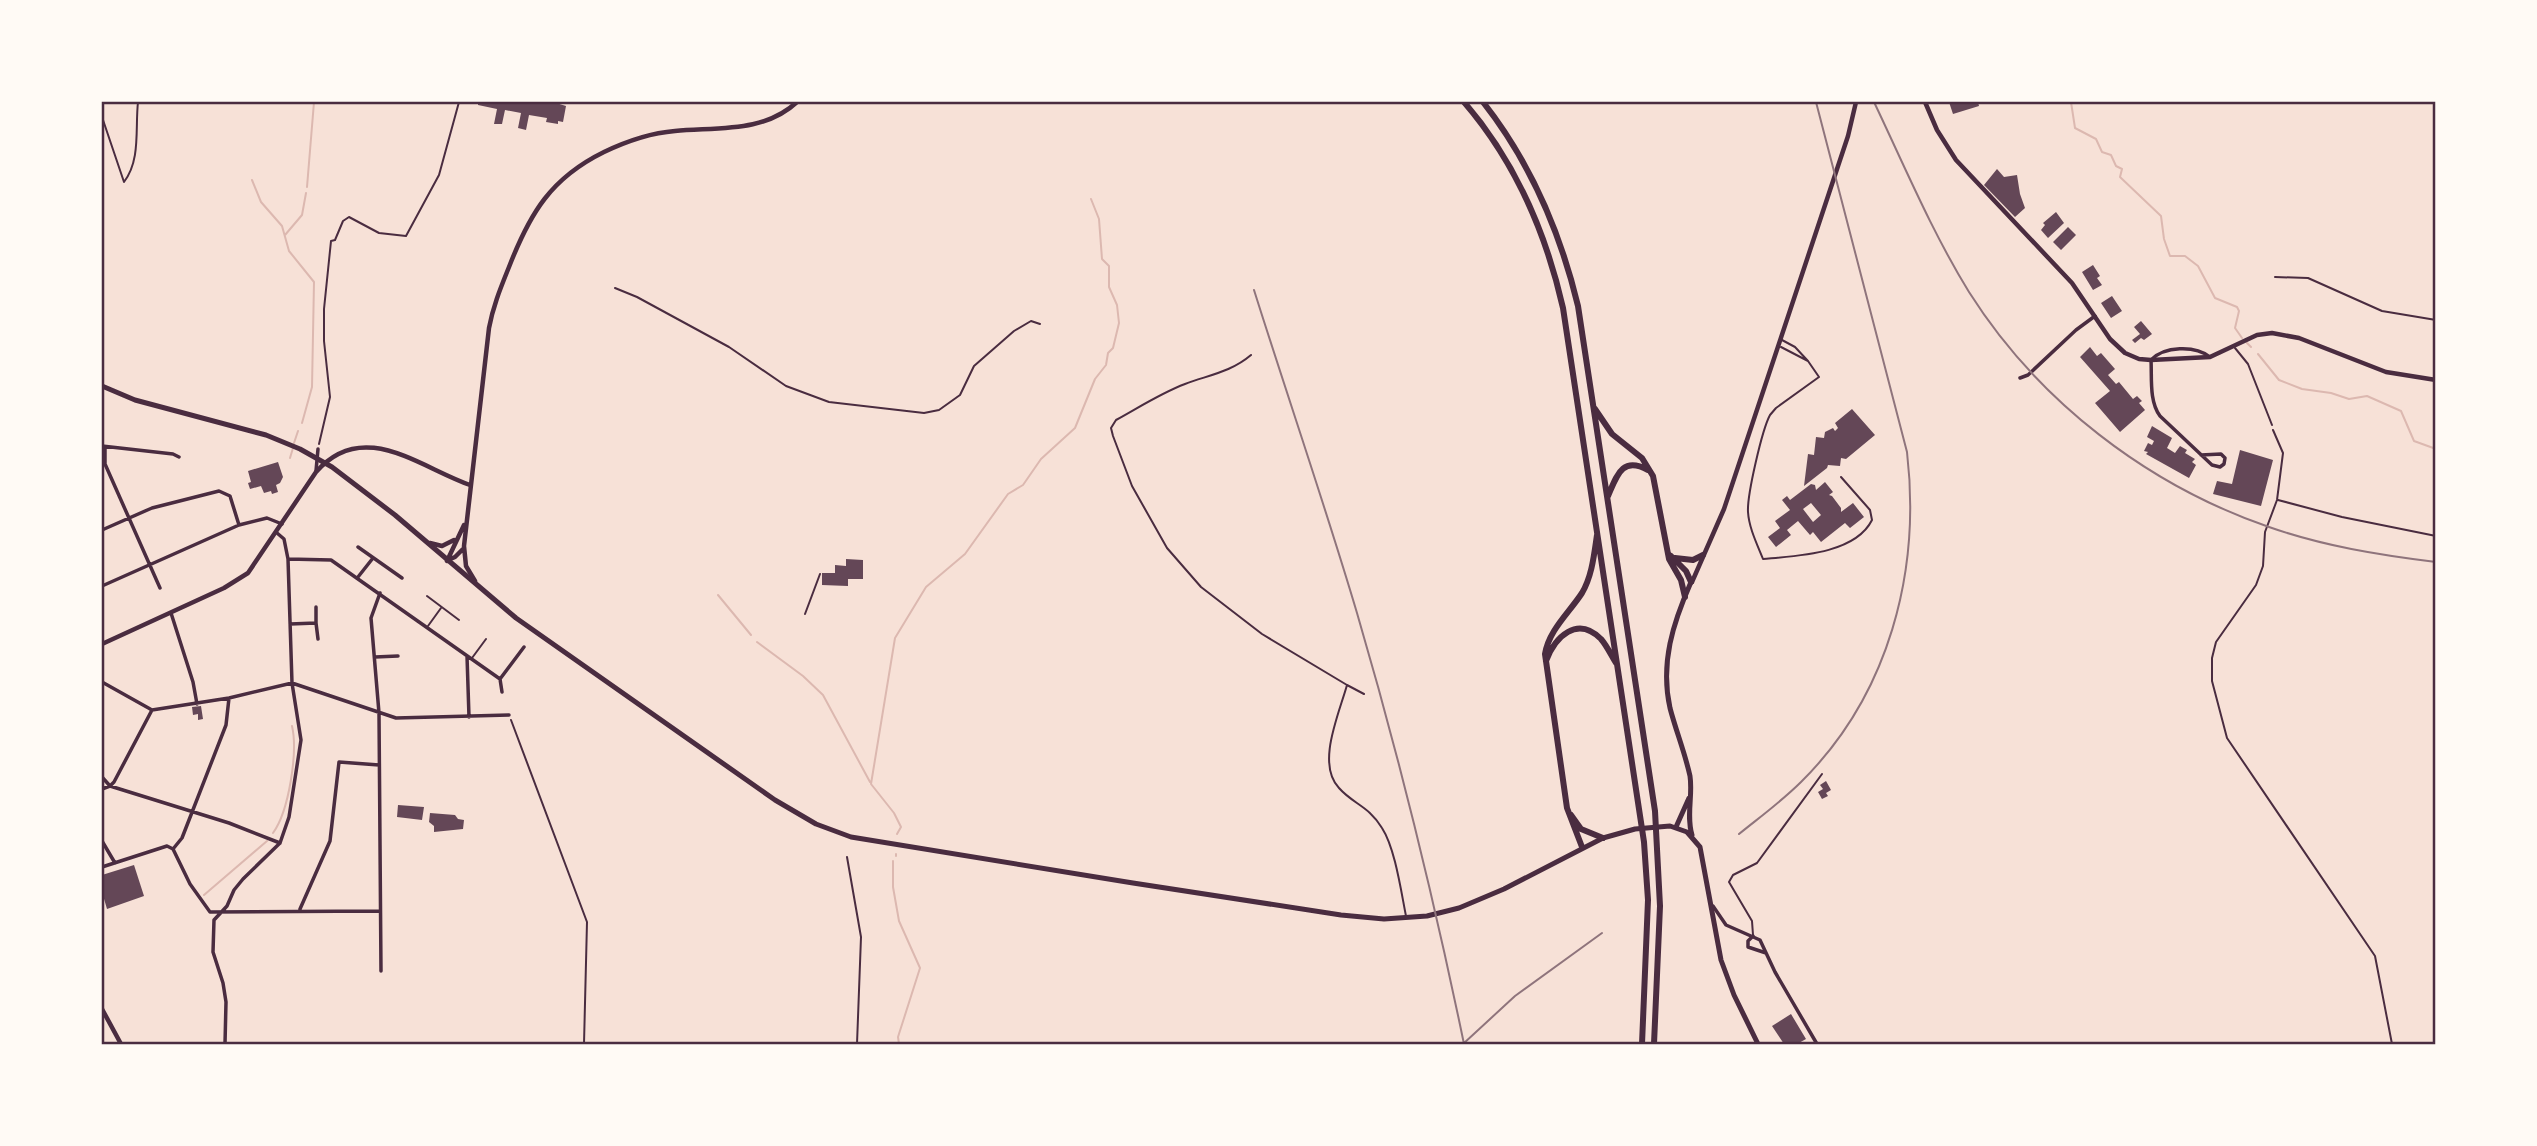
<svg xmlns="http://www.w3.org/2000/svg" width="2537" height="1146" font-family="'IBM Plex Sans',sans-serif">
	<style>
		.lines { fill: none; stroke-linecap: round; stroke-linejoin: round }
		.stream { stroke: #dcb8b0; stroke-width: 2 }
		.building { fill: #644757; fill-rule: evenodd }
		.path { stroke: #4a2c40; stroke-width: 2 }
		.service { stroke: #4a2c40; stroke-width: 2 }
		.minor { stroke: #4a2c40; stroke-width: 3.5 }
		.tertiary { stroke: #4a2c40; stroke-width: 4.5 }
		.secondary { stroke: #4a2c40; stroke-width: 4.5 }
		.primary { stroke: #4a2c40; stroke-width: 5 }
		.motorway { stroke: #4a2c40; stroke-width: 6 }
		.rail { stroke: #8f747c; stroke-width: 2 }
		.neatline { fill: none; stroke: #4a2c40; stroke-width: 2.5 }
	</style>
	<rect width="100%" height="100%" fill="#f7e1d7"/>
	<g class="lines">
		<!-- stream -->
		<path class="stream" d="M2071 102 2075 128 2096 139 2102 152 2111 155 2116 166 2122 169 2120 177 2161 216 2164 239 2170 256H2185L2198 266 2215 298 2237 307 2239 311 2235 328 2242 338
			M252 180 261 202 282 226 289 251 314 282 312 387 302 423
			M307 187 314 102
			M285 235 302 215 306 193
			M2247 343 2251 347
			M2258 354 2279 380 2302 389 2331 393 2349 399 2367 396 2401 411 2414 441 2436 449
			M294 443 298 431
			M290 458 293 448
			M718 595 751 635
			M757 642 803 676 823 695 870 782
			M273 833C289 811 298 752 292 726
			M897 834 901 827 894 813 871 784 895 638 926 587 965 554 1008 494 1023 485 1041 459 1075 428 1095 379 1106 365 1108 353 1113 348 1119 323 1117 305 1109 287V266L1102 259 1099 219 1091 199
			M896 856V854
			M893 861V887L899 921 920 968 898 1037 899 1044
			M204 895 267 841"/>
	</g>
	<!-- building -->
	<path class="building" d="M478 102H553L566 106 563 122 558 121V124L546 122 547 118 529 115 526 130 518 128 521 113 505 110 502 124H494L497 109 478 105Z
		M1949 102H1978L1979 106 1953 114Z
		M1997 169 2004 177 2017 175 2020 194 2025 208 2015 217 1984 185Z
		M2056 212 2064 223 2048 238 2041 230 2045 225 2043 223Z
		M2068 227 2076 235 2061 250 2053 242Z
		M2093 265 2100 276 2097 278 2102 285 2093 290 2082 272Z
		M2112 296 2122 311 2111 318 2101 303Z
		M2141 321 2152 334 2144 340 2141 338 2135 343 2132 340 2140 334 2134 327Z
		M2090 347 2097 356 2101 353 2115 369 2108 375 2116 384 2119 382 2133 399 2137 396 2142 401 2139 403 2145 410 2120 432 2095 403 2110 391 2080 357Z
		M1852 409 1875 435 1846 459 1841 458 1840 466 1828 465 1827 468 1804 486 1808 454 1814 455 1816 437 1824 438 1825 432 1833 428 1835 431 1838 428 1835 423Z
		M2152 426 2172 438 2167 448 2175 453 2180 446 2187 450 2185 453 2195 459 2192 462 2196 465 2189 478 2146 454 2148 452 2144 451 2148 443 2152 445 2154 441 2147 437Z
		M2240 450 2273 460 2261 506 2213 494 2217 481 2232 484Z
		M278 462 283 477 280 483 276 485 278 492 272 494 271 491 264 493 261 486 250 489 248 483 251 482 248 471Z
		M1825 482 1833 492 1829 495 1832 496 1841 508V512L1853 503 1864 517 1850 528 1845 523 1821 542 1813 532 1810 535 1798 521 1787 530 1791 535 1776 547 1768 537 1780 528 1775 521 1790 510 1782 500 1787 496 1790 500 1811 484 1815 485 1816 490ZM1811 503 1821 515 1813 522 1803 509Z
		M846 559 863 560V579H848V586L822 585V573H835V565L846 566Z
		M201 706 203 719 198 720V714L193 715 192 707Z
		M1826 781 1831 790 1826 793 1828 796 1822 799 1818 792 1823 789 1820 785Z
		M398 805 424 807 422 820 397 817Z
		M430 813 455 815 458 819 464 820 463 829 434 832V826L429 822Z
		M134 865 144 896 107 909 102 892V875Z
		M1791 1014 1806 1039 1797 1044H1784L1772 1026Z"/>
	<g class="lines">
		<!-- path -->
		<path class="path" d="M445 102H458
			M102 117 124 182C141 160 135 128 138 102
			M2275 277 2308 278 2382 311 2436 320
			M615 288 637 297 729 347 786 386 829 402 924 413 939 410 960 395 974 366 1014 331 1031 321 1040 324
			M2273 430 2283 453 2277 500 2265 532 2263 566 2256 585 2216 642 2212 658V681L2227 738 2375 956 2392 1044
			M319 444 330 397 324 341V309L331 241 335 240 343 221 349 217 379 233 406 236 439 175 459 102
			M2278 500 2342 517 2436 536
			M511 720 587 922 584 1044
			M847 857 861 937 857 1044"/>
		<!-- service -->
		<path class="service" d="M1781 347 1808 361 1795 347 1782 340
			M2235 348 2248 364 2272 425
			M1251 355C1231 372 1209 375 1185 384 1161 393 1138 408 1116 420L1111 428 1113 436 1132 486 1167 548 1201 587 1262 634 1347 685
			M1808 361 1819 377 1776 408 1770 415C1762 430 1747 495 1748 512 1749 528 1757 544 1763 559 1797 556 1855 554 1872 520L1870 510 1841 477
			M427 596 459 620
			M805 614 820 574
			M428 626 441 608
			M472 658 486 639
			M1364 694 1347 685C1339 714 1316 764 1339 788 1353 804 1369 806 1382 828 1395 848 1401 891 1406 916
			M1753 935 1752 921 1729 882 1733 875 1757 863 1822 774"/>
		<!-- minor -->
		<path class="minor" d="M2020 378 2028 375 2076 330 2095 316
			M102 446 173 454 179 457
			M105 447V464L160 588
			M2201 455 2221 454 2225 458 2224 464 2220 467 2212 465 2160 416C2149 401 2152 378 2151 360 2164 346 2195 345 2210 357
			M316 471 318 449
			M102 530 152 508 219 491 230 496 239 525
			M358 547 402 578
			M288 559 331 560 500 679 502 692
			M358 577 373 558
			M102 586 239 525 267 518 282 524
			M380 593 371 618 379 713 381 971
			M171 613 193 682 197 704
			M316 623V607
			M290 624 316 623 318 639
			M467 656 469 717
			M375 657 398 656
			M500 679 524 647
			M102 682 152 710 229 698 292 683 396 718 509 715
			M102 777 110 786 229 823 280 843
			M102 789 110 786 114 782 152 710
			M102 841 115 863
			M173 849 190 884 210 912 379 911
			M173 849 182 838 226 725 229 698
			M102 867 167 846 173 849
			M1713 906 1726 925 1760 940 1775 972 1817 1044
			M300 909 330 841 339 762 379 765
			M1753 936 1748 941V947L1766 953
			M225 1044 226 1002 223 983 213 952 214 920 227 906 234 890 243 879 280 843 289 817 301 740 292 683 288 559 284 539 277 533"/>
		<!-- tertiary -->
		<path class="tertiary" d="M102 644 224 588 248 573 316 472C363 418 419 467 470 485
			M102 1009 121 1044"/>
		<!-- secondary -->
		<path class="secondary" d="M1925 102 1937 130 1956 160 2072 283 2110 339 2125 353 2139 359 2151 360 2210 357 2257 335 2272 333 2299 338 2386 372 2436 380
			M430 543 442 546 454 540
			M448 560 455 557 463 549
			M447 561 464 525
			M475 581 466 566 464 546 489 328C493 306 501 287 509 267 530 213 551 178 604 152 627 141 650 133 675 131 717 127 764 133 797 102
			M1692 582 1724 509 1848 136 1856 102"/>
		<!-- primary -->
		<path class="primary" d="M102 386 135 400 266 435 300 449 332 467 395 515 516 618 775 800 816 824 851 837 1133 883 1341 915 1384 919 1427 916 1459 908 1504 889 1603 838 1635 829 1670 826 1687 832 1700 847 1721 960 1734 995 1758 1044
			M1691 582C1673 623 1660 663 1670 708 1676 731 1685 753 1690 776 1693 796 1686 816 1692 835
			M1676 827 1689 798"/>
		<!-- motorway -->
		<path class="motorway" d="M1464 102C1514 160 1546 233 1563 308L1644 842 1648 900 1642 1044
			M1483 102C1531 163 1560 231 1578 306L1655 811 1660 906 1654 1044
			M1595 409 1612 434 1642 458 1653 476 1669 559 1681 580 1685 597
			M1608 496C1617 475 1622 456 1648 470
			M1671 556 1686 571 1691 582
			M1675 558 1693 560 1703 555
			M1546 661C1555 637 1577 615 1601 639 1607 646 1611 655 1616 663
			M1571 815 1581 829 1603 838
			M1582 847 1567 808 1545 654C1549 630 1569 613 1582 593 1592 576 1594 555 1597 535"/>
		<!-- rail -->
		<path class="rail" d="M1874 102C1904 165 1932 232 1969 292 2038 401 2147 485 2269 527 2323 546 2379 555 2436 562
			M1254 290C1288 398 1325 505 1357 613 1399 756 1434 899 1464 1044
			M1739 834C1760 817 1782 801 1801 782 1889 695 1921 572 1907 452L1816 102
			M1463 1044 1515 996 1602 933"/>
	</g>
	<!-- border -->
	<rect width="2537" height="1146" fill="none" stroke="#fffaf5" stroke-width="206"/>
	<rect x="103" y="103" width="2331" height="940" class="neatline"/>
</svg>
